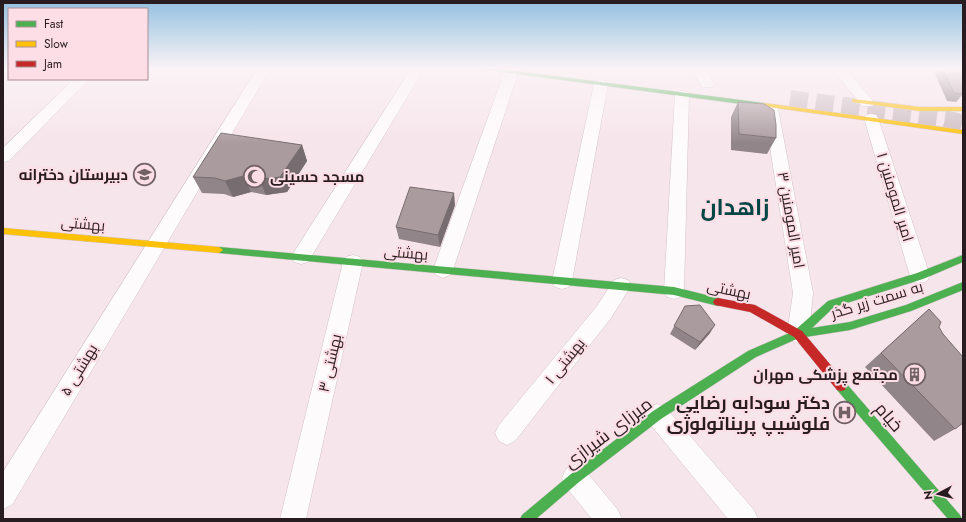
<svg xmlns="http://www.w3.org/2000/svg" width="966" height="522" font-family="Jost,Cairo,sans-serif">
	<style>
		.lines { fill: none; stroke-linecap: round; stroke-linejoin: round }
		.secondary-tunnel { stroke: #cdbdc2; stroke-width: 18; stroke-dasharray: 18 8; stroke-linecap: butt }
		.street-casing { stroke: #d2c3c8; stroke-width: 1 }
		.fast-casing { stroke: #d2c3c8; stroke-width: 1 }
		.slow-casing { stroke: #d2c3c8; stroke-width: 1 }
		.jam-casing { stroke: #d2c3c8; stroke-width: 1 }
		.street { fill: #fefbfc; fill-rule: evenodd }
		.fast { fill: #4caf50; fill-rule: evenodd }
		.slow { fill: #ffc107; fill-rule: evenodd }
		.jam { fill: #c62828; fill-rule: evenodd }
		.wall { fill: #928589 }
		.shaded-wall { fill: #776c6f }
		.building { fill: #aa9b9f; stroke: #776c6f }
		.labels { text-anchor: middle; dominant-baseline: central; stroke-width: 4; stroke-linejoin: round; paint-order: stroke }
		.poi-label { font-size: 15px; font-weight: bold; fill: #291c20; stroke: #fddee6; text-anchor: end }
		.street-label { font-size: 15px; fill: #291c20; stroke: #fddee6 }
		.near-poi-label { font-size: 18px; font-weight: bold; fill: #291c20; stroke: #fddee6; text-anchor: end }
		.near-street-label { font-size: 18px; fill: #291c20; stroke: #fddee6 }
		.town-label { font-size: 23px; font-weight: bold; fill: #014544; stroke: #fddee6 }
	</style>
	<rect width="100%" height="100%" fill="#f6e5ea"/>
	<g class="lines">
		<!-- secondary-tunnel -->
		<path class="secondary-tunnel" d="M790 99 945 119 963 124"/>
		<defs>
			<path id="street" d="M257 69H270L12 505 3 509V472Z
				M411 69H424L308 262 301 264 294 262 292 257 294 252Z
				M513 69 518 73 453 270 450 275 443 278 436 275 433 270 504 73 506 70Z
				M692 69H705L714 84 712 87H702Z
				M833 69H846L872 100 874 103 872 106H862Z
				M74 79H89L9 161 3 162V148Z
				M601 80 606 81 608 84 572 281 569 287 562 289 555 287 552 281 594 84 596 81Z
				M682 91 687 92 689 95 684 291 681 297 674 299 667 297 664 291 675 95 677 92Z
				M771 105 776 106 778 109 813 293 809 334 805 340 798 343 791 340 787 334 793 293 764 109 766 106Z
				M871 114 876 115 878 118 930 276 927 281 920 284 913 281 910 276 864 118 866 115Z
				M353 255 360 257 363 262 306 519H280L343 262 346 257Z
				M621 278 628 280 631 286 611 318 515 441 507 445 499 441 495 433 499 425 597 306 614 280Z
				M657 404 665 407 754 510 758 519H728L649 423 645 415 649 407Z
				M575 465 584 469 618 510 622 519H592L566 487 562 478 566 469Z"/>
			<path id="fast" d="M480 69H501L764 103 767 105 764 107Z
				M219 247 674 287 718 298 721 299 723 302 721 305 718 306 674 295 219 253 215 250Z
				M963 255V262L923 279 834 307 812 328 850 322 906 305 963 282V290L911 311 850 330 799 338 756 357 661 419 579 482 536 519H520L522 515 571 474 653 411 748 351 794 331 828 301 917 273Z
				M841 381 845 382 960 515 962 519H948L837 390 836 386 837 382Z"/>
			<path id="slow" d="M854 99 920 107H963V111H920L852 102V100Z
				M764 103 963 130V134L762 106 761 105Z
				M3 228 219 247 223 250 219 253 3 234Z"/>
			<path id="jam" d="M718 298 755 305 802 331 845 382 846 386 845 390 841 391 837 390 794 337 750 312 715 305 713 302 715 299Z"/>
		</defs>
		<!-- street casing -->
		<use href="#street" class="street-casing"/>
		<!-- fast casing -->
		<use href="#fast" class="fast-casing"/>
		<!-- slow casing -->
		<use href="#slow" class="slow-casing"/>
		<!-- jam casing -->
		<use href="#jam" class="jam-casing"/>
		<!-- street -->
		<use href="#street" class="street"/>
		<!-- fast -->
		<use href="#fast" class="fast"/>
		<!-- slow -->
		<use href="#slow" class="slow"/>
		<!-- jam -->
		<use href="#jam" class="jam"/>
	</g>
	<!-- wall -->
	<path class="wall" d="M939 69H963V94L956 102 947 101 935 74Z
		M738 102 776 138 767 154 731 150V117Z
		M302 145 307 161 287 192 266 195 251 192 233 197 224 194 202 193 193 177Z
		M455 205 440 247 399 239 396 227Z
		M685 306 710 333 695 350 670 334Z
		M929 309 939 327 955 429 934 441 865 367Z"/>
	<!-- shaded-wall -->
	<path class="shaded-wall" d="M302 145 307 161 287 192 266 195 259 179Z
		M243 176 251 192 233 197 225 181Z
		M454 193 455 205 440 247 438 235Z
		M715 325 710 333 695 350 700 342Z"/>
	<!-- building -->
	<path class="building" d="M943 69H963V94L954 93Z
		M738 102 764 104 774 110 776 125V138L739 134Z
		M221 133 302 145 280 177 259 179 243 176 225 181 215 178 193 177Z
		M410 187 454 193 438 235 396 227Z
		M700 305 715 325 700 342 674 326 685 306Z
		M929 309 941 322 939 327 943 334 963 357V423L955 429 881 353Z"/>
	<!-- sky -->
	<linearGradient id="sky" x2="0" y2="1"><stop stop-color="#92c0e0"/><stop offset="0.48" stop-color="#fbf3f6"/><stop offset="1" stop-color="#fbf3f6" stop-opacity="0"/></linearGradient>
	<rect width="966" height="143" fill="url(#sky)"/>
	<!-- icons -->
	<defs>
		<symbol id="school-ring" viewBox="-11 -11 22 22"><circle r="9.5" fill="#fddee6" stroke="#716267" stroke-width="1.5"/><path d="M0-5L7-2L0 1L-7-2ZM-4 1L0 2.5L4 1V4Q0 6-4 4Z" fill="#716267"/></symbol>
		<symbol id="mosque-ring" viewBox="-11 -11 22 22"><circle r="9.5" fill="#fddee6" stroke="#716267" stroke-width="1.5"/><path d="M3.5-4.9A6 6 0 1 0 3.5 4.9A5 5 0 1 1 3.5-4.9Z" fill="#716267"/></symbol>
		<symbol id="building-ring" viewBox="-11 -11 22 22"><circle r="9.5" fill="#fddee6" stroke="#716267" stroke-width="1.5"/><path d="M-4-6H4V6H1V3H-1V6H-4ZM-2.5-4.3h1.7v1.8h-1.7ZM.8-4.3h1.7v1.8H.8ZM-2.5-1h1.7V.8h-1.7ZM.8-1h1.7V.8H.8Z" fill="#716267"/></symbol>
		<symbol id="hospital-ring" viewBox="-11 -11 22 22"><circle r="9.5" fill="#fddee6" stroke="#716267" stroke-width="1.5"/><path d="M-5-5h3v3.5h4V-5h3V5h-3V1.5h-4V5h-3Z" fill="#716267"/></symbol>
	</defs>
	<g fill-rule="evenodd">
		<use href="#school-ring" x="132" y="162" width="25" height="25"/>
		<use href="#mosque-ring" x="242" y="164" width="25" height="25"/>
		<use href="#building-ring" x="902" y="362" width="25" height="25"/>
		<use href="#hospital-ring" x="832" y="400" width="25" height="25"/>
	</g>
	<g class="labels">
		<!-- poi labels -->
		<g class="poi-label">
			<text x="128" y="175">دبیرستان دخترانه</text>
			<text x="270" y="177" text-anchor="start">مسجد حسینی</text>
			<text x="898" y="375">مجتمع پزشکی مهران</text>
		</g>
		<!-- street labels -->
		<g class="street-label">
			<text transform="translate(895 197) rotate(73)">امیر المومنین ۱</text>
			<text transform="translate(791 220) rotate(80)">امیر المومنین ۳</text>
			<text transform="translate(83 224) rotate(5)">بهشتی</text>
			<text transform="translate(406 253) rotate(5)">بهشتی</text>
			<text transform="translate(729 290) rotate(12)">بهشتی</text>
			<text transform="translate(877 300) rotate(-17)">به سمت زیر گذر</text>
			<text transform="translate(565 361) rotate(-51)">بهشتی ۱</text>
			<text transform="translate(330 363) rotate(-77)">بهشتی ۳</text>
			<text transform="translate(79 370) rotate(-59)">بهشتی ۵</text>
		</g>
		<!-- near-poi labels -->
		<g class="near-poi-label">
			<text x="830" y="403">دکتر سودابه رضایی<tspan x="830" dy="21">فلوشیپ پریناتولوژی</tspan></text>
		</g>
		<!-- near-street labels -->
		<g class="near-street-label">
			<text transform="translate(889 417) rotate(49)">خیام</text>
			<text transform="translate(608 433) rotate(-37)">میرزای شیرازی</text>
		</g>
		<!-- town labels -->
		<g class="town-label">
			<text x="735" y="207">زاهدان</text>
		</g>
	</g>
	<!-- border -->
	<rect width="966" height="522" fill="none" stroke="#291c20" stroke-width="8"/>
	<!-- legend -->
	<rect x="8" y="8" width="140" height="72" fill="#fddee6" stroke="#a89097"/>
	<rect x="16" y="21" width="20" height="6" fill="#4caf50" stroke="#a89097"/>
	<text x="44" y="28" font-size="12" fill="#291c20">Fast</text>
	<rect x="16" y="41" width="20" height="6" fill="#ffc107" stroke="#a89097"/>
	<text x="44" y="48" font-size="12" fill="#291c20">Slow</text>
	<rect x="16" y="61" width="20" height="6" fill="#c62828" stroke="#a89097"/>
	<text x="44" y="68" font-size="12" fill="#291c20">Jam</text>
	<!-- north arrow -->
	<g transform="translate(938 494) rotate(263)" stroke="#fddee6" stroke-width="3" paint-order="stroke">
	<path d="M0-3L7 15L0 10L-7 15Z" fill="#291c20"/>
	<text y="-6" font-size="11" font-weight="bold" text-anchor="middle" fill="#291c20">N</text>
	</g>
</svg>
